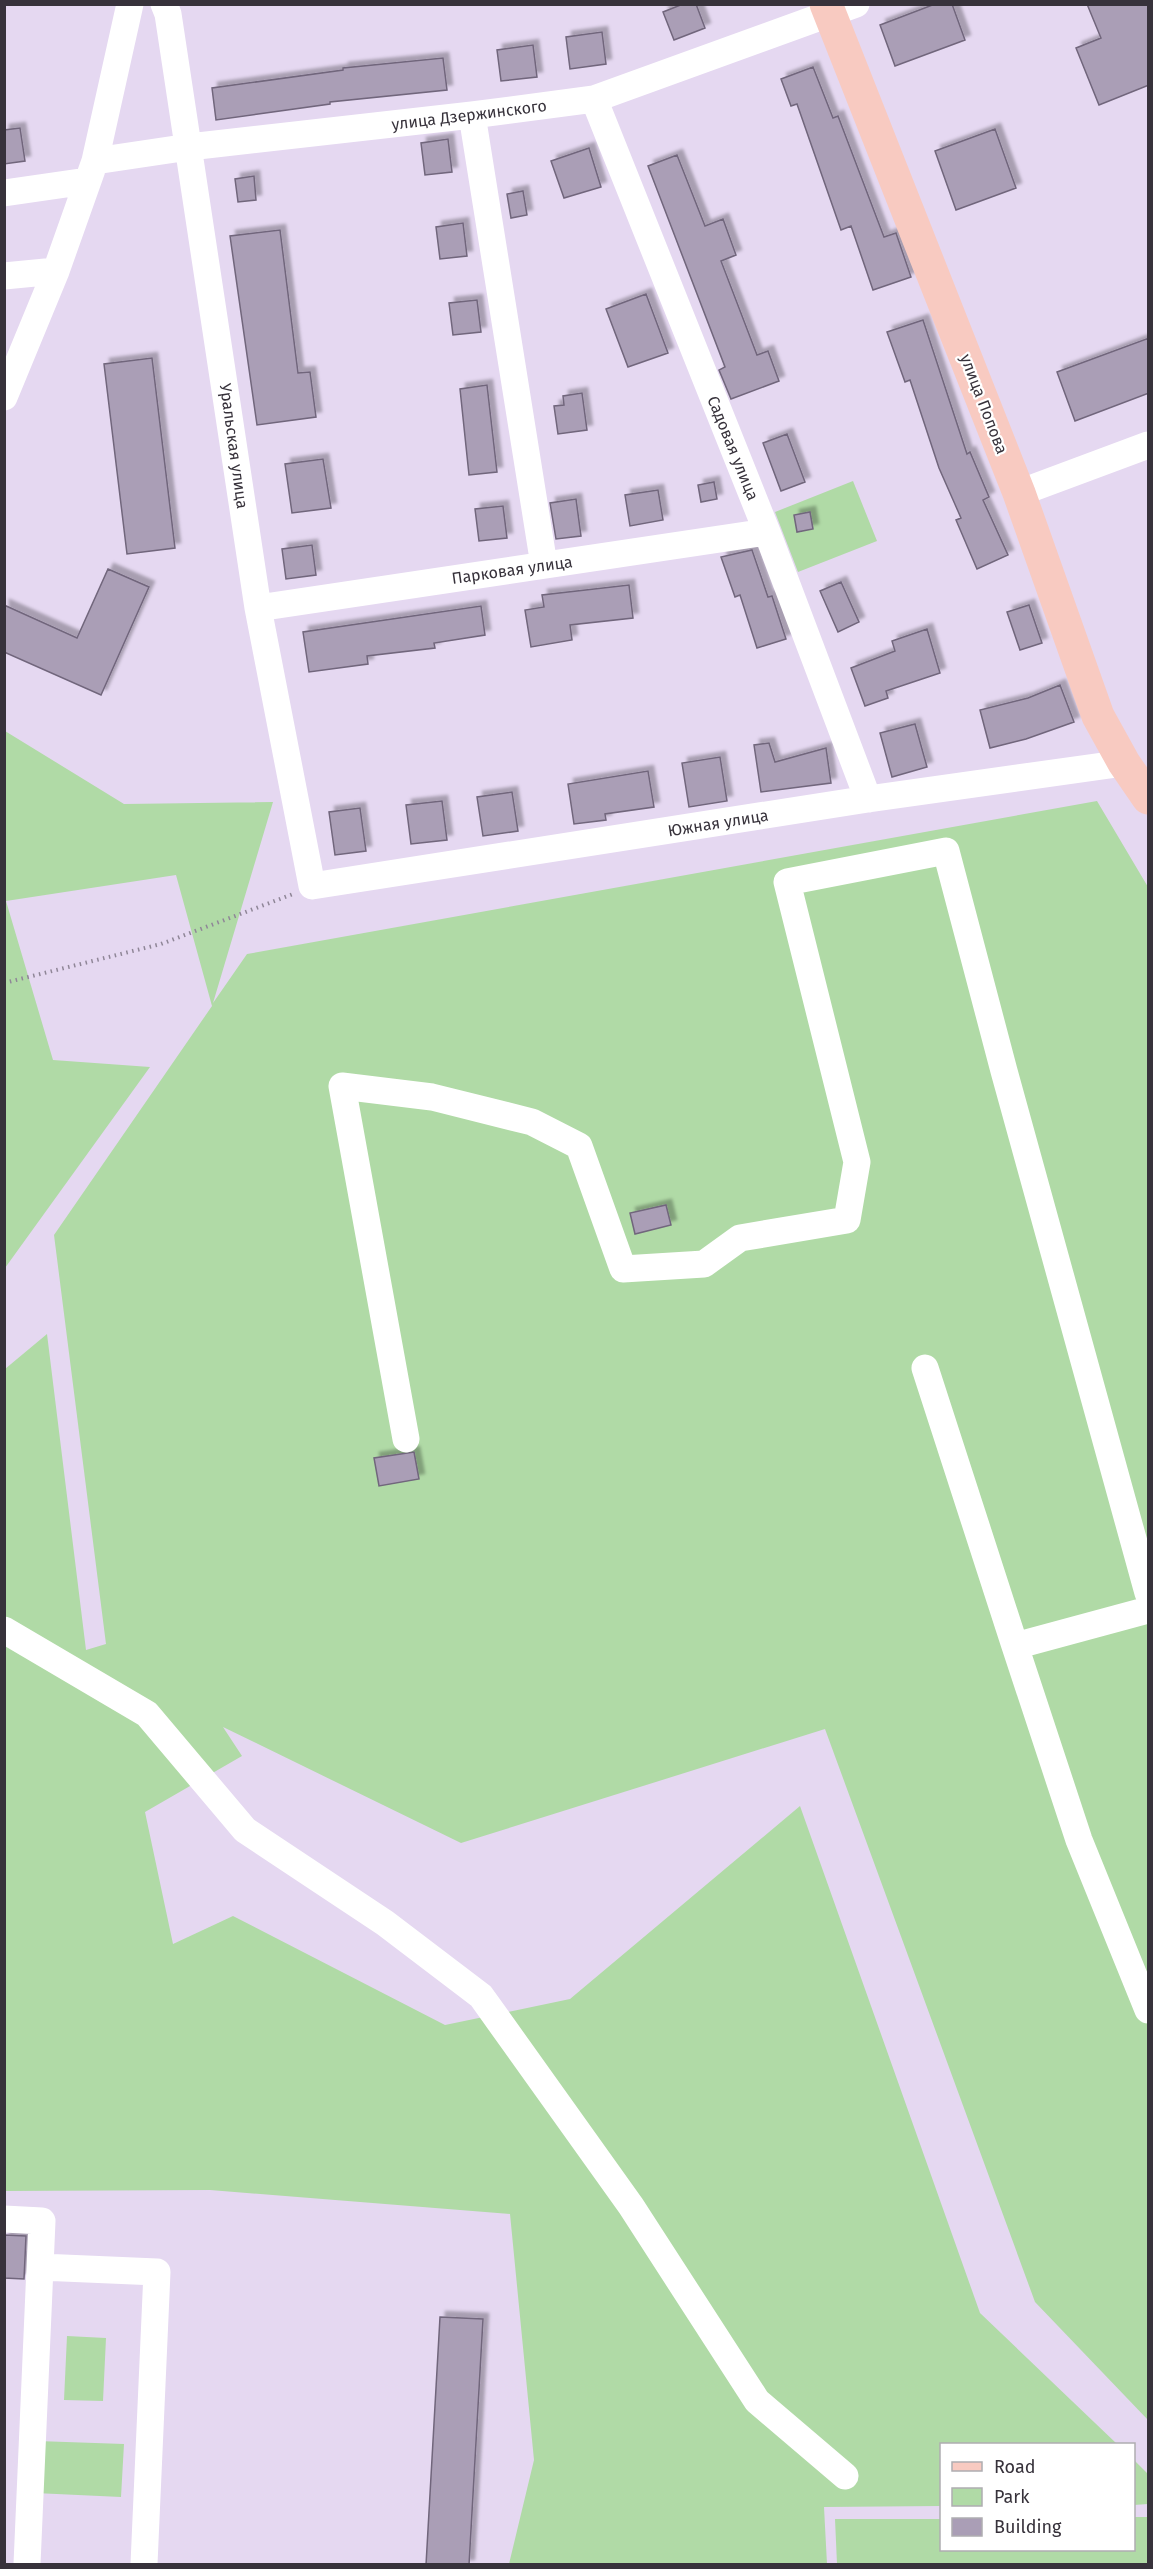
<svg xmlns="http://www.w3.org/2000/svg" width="1153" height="2569" font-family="'Fira Sans',sans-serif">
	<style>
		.green { fill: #b0daa6 }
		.building { fill: #aa9eb6; stroke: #71667c; stroke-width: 1.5; filter: url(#shadow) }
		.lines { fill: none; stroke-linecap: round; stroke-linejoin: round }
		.path { stroke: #8f8697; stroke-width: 4; stroke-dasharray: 1.5 4.5; stroke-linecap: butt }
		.minor { stroke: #fff; stroke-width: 27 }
		.major { stroke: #f8cac1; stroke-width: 33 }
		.labels { text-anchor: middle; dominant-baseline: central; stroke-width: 4.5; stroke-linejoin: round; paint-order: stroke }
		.street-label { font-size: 16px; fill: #37323b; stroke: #fff }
	</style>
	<defs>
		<filter id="shadow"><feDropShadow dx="5.5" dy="-5.5" stdDeviation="1.5" flood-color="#0004"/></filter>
	</defs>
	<rect width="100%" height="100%" fill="#e5d8f1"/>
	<!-- green -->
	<path class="green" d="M853 481 877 541 798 572 775 512Z
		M5 731 124 804 273 802 213 1003 247 954 1097 801 1148 887V2420L1035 2302 825 1729 461 1843 223 1727 242 1756 145 1812 173 1944 233 1916 445 2025 570 1999 800 1806 980 2313 1117 2444H942L941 2506 824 2507 827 2564H509L534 2460 510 2214 210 2190 5 2191V1369L47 1334 86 1650 106 1644 54 1235 212 1006 176 875 6 901 53 1060 150 1067 5 1268Z
		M67 2336 106 2338 103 2401 64 2400Z
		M37 2441 124 2444 121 2497 35 2493Z
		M1134 2460 1148 2474V2504L1134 2505Z
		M1134 2517H1148V2564H837L835 2519H941L942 2550H1134Z"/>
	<!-- building -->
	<path class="building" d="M683 4H696L705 28 674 40 663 12Z
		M935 4H952L965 40 895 66 880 25Z
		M1087 4H1149V85L1099 105 1076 48 1101 38Z
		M602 32 606 64 570 69 566 37Z
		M533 45 537 77 501 81 497 50Z
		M443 58 447 90 330 102V104L216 120 212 88 343 70V68Z
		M813 67 833 118 838 116 884 237 896 233 911 277 873 290 851 226 841 230 797 104 791 106 781 79Z
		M20 128 25 161 4 164V130Z
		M995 129 1016 188 956 210 935 151Z
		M448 139 452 172 425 175 421 143Z
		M589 148 601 187 564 198 551 161Z
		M677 155 705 226 723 219 736 255 721 261 757 355 768 351 779 381 731 399 719 370 725 367 648 166Z
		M254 176 256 200 238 202 235 179Z
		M523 191 527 215 511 218 507 194Z
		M463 223 467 256 440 259 436 227Z
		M280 230 298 373 310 372 316 417 257 425 230 236Z
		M646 294 668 353 628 367 606 309Z
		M477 300 481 332 453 335 449 303Z
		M923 320 967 454 970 452 989 497 983 500 1008 555 977 569 956 520 961 518 939 468 910 380 905 382 887 332Z
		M1149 338V393L1075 421 1057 372Z
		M152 358 175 548 127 554 104 364Z
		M487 385 497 472 469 475 460 389Z
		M582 393 587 430 558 434 554 406 564 405 563 396Z
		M787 434 805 482 781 491 763 443Z
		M323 459 331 508 292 513 285 464Z
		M714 482 717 499 701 502 698 485Z
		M658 490 663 520 630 526 625 495Z
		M576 499 581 536 556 539 550 503Z
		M503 506 507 538 479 541 475 509Z
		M810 512 813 529 797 532 794 515Z
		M312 545 316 575 286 579 282 549Z
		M752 550 768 597 772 596 786 639 757 648 740 595 735 597 721 557Z
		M108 569 149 587 101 695 4 652V605L77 638Z
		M841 582 859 622 838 632 820 591Z
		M629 585 633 618 570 625 572 640 531 647 525 610 544 607 542 595Z
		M1029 605 1042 643 1020 650 1007 612Z
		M481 606 485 635 434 643 435 648 367 656 368 664 309 672 303 632Z
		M927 629 940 673 886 691 888 698 865 706 851 668 895 651 892 641Z
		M1060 685 1074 722 1026 739 990 748 980 710 1028 698Z
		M915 724 927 767 892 777 880 733Z
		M769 743 775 762 826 748 831 783 761 792 754 745Z
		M720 757 727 801 689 807 682 763Z
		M648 771 654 807 605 814 606 820 574 824 568 784Z
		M512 792 518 831 483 836 477 797Z
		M442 801 447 840 411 844 406 805Z
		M360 808 366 851 335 855 329 812Z
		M666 1205 671 1225 635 1234 630 1213Z
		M414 1452 419 1479 379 1486 374 1458Z
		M4 2235 26 2236 24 2279 4 2278Z
		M440 2317 483 2319 469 2565H426Z"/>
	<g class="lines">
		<!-- path -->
		<path class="path" d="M4 983 161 944 293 894"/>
		<!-- minor -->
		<path class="minor" d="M164 4 168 14 258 608 312 886 868 799 1124 763
			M594 99 767 532 868 799
			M472 115 544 565
			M95 161 189 147 472 115 594 99 856 4
			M4 193 87 181
			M4 276 56 271
			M4 397 56 271 95 161 130 4
			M1019 493 1148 445
			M258 608 767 532
			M925 1368 1015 1646 1148 1610
			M406 1439 342 1086 432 1097 532 1122 579 1146 623 1269 704 1264 740 1238 847 1220 857 1162 787 882 946 851 1004 1071 1148 1593
			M4 1630 147 1714 245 1830 385 1923 481 1996 631 2206 757 2401 845 2476
			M1015 1646 1079 1840 1148 2010
			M4 2219 42 2221 40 2267 157 2272 144 2564
			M27 2564 40 2267"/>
		<!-- major -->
		<path class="major" d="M826 4 1019 493 1098 716 1124 763 1148 798"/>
	</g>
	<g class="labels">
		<!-- street labels -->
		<g class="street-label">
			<text transform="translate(469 115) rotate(-7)">улица Дзержинского</text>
			<text transform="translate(984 404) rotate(69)">улица Попова</text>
			<text transform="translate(234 446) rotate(82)">Уральская улица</text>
			<text transform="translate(733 448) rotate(68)">Садовая улица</text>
			<text transform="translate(512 570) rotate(-8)">Парковая улица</text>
			<text transform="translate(718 823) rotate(-9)">Южная улица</text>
		</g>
	</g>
	<!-- border -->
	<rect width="1153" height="2569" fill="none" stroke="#37323b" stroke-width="12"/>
	<!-- legend -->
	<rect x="940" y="2443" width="195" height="108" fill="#ffffff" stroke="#afadb1" stroke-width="1.5"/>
	<rect x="952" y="2462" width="30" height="9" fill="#f8cac1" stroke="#afadb1" stroke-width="1.5"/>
	<text x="994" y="2473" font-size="18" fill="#37323b">Road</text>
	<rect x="952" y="2488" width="30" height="18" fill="#b0daa6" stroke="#afadb1" stroke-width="1.5"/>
	<text x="994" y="2503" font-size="18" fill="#37323b">Park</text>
	<rect x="952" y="2518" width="30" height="18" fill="#aa9eb6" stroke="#afadb1" stroke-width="1.5"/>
	<text x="994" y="2533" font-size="18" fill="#37323b">Building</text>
</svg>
